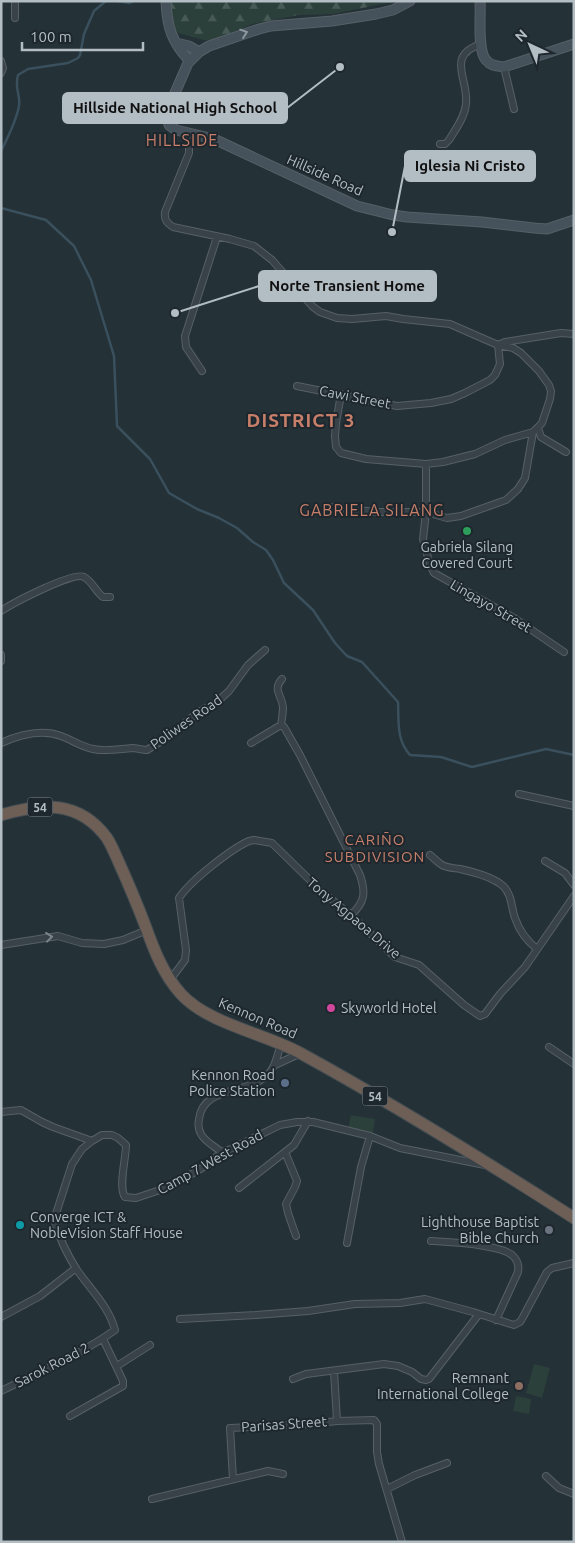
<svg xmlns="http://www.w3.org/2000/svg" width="575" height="1543" font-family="Ubuntu,sans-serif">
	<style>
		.forest { fill: url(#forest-firs) }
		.pitch { fill: #2c403b }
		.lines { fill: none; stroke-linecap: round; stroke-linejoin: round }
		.stream { stroke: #3a505d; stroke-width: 2.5 }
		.street-casing { stroke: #566066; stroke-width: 8 }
		.secondary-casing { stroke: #566066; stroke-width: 11 }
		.highway-casing { stroke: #434d53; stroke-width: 13 }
		.street { stroke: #384248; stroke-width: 6 }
		.secondary { stroke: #46525b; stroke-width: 9 }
		.highway { stroke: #6d5f55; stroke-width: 11 }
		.oneway { stroke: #8d989f }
		.oneway2 { stroke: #7c868c }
		.leisure-dot { fill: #2e9e5b; stroke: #1d272d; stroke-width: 2 }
		.hotel-dot { fill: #d1479c; stroke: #1d272d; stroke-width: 2 }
		.service-dot { fill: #5c6f8a; stroke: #1d272d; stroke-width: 2 }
		.culture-dot { fill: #0f9aa8; stroke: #1d272d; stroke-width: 2 }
		.worship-dot { fill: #6b7280; stroke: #1d272d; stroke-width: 2 }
		.education-dot { fill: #8d6e63; stroke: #1d272d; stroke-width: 2 }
		.labels { text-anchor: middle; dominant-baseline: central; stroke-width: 4; stroke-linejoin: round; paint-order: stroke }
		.shield { fill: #1d272d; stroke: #869097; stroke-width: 1 }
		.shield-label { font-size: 12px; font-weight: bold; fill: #b3bdc4 }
		.street-label { font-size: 14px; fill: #b3bdc4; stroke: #1d272d }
		.poi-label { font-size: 14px; fill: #b3bdc4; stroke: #1d272d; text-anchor: end }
		.neighbourhood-label { font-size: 15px; letter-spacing: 1px; fill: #c77f6a; stroke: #1d272d }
		.quarter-label { font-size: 16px; letter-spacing: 1px; fill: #c77f6a; stroke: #1d272d }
		.district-label { font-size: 19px; font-weight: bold; letter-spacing: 1px; fill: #c77f6a; stroke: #1d272d }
		.leader { fill: none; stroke: #b3bdc4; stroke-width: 2 }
		.callout-dot { fill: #b3bdc4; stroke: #1d272d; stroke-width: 2 }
		.callout { fill: #b3bdc4; stroke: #b3bdc4; stroke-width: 2 }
		.callout-label { font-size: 15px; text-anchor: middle; font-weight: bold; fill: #111 }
	</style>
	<defs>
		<pattern id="forest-firs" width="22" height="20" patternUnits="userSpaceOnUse" patternTransform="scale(1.25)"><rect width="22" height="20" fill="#2c403b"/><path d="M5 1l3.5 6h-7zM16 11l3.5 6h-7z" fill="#485a56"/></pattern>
	</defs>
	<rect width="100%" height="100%" fill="#243137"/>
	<!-- forest -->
	<path class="forest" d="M170 1H397L333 14 299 15 252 24 217 40H204L178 33 174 28Z"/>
	<!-- pitch -->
	<path class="pitch" d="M351 1115 375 1119 373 1133 348 1129Z
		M534 1364 550 1368 542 1398 526 1393Z
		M516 1396 531 1399 529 1414 513 1411Z"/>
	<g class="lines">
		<!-- stream -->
		<path class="stream" d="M118 1 129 3 134 1
			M1 151C8 137 16 122 19 106 21 95 14 89 18 75L28 69 68 63 78 58 80 55 84 34 94 11 106 1
			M1 208 46 220 74 246 91 280 114 356 117 426 150 459 169 493 197 509 219 518 237 528 253 542 266 550 273 560 284 583 313 610 335 643 347 656 362 662 398 702C399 722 396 739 410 755L441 757 472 767 546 749 574 755"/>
		<defs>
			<path id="street" d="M15 1V18
				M1 61 3 68 1 73
				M504 67 514 109
				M189 134V153L165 212C164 220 167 223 173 227L230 239 254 246 272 260 312 306 320 312 337 318 352 319 386 316 403 319 450 324 475 335 498 345 513 348 521 353 539 371 549 385 551 391 550 399 542 423 533 432 525 478 518 489 506 500 461 516 447 518 426 512H376L330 507
				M440 144H445L449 140C455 130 465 117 466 104 469 79 445 56 481 44
				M202 371 186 347 185 336 217 237
				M297 386 397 406 431 403 451 399 465 393 490 380 495 375 500 364 498 345 505 342 561 333 574 334
				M341 394 336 423 335 436 336 447 341 453 366 459 426 464 443 462 475 454 505 440 533 432
				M538 428 541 437 566 452
				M426 464V512L423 539 430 565 434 573 514 618 564 652
				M1 611C13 603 74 571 84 577 92 581 96 592 103 597H110
				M1 655V661
				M281 725C282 719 283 713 283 707 282 695 272 690 282 679
				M1 743C19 735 42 729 61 736 72 740 82 747 93 749 107 752 119 749 132 748 137 748 142 750 147 750L166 738 197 713 217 702 229 691 248 665 265 650
				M251 743 281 725 284 727 300 755 360 875C366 893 365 902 351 915
				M519 794 574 806
				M430 855C434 858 437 862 442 865 447 868 454 868 460 869 474 872 493 877 503 886 512 894 511 907 515 918 519 930 527 941 537 949
				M545 861 565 873 574 885
				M1 945 58 936 82 943 104 944 123 940 147 930
				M170 980 185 960 186 950 179 898C190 881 231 849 249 841L254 840 272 843 319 889 351 915 395 957 419 965 464 1005 480 1016 485 1014 500 994 525 967 574 896
				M549 1047 574 1064
				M275 1065 301 1053
				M1 1112 21 1110 42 1122 53 1127 92 1141
				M221 1152C215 1146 205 1142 201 1134 198 1129 198 1124 199 1119 203 1087 244 1094 264 1078 275 1070 277 1056 281 1044
				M285 1152 297 1181 295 1187 286 1204 288 1213 296 1236
				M239 1188 294 1145 308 1121
				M431 1241C450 1242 497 1244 512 1255 518 1260 519 1266 518 1272L496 1320
				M347 1243 361 1167 370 1136
				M1 1317 40 1296 76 1268
				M180 1319 256 1315 308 1311 355 1304 400 1303 425 1299 473 1312 514 1325 520 1322 523 1317 547 1272 552 1268 574 1263
				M117 1366 150 1345
				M334 1371 337 1421
				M293 1379 306 1374 384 1364 398 1366 412 1372 421 1379 426 1380 429 1379 479 1314
				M1 1391C39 1372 80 1355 115 1330 109 1307 91 1290 77 1270 68 1256 59 1237 54 1220L72 1164 82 1149 92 1141 102 1135H112L118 1138 126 1145C126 1159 118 1187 125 1197L136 1198 169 1187 209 1164 221 1152 231 1149 280 1125 297 1122H313L370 1136 400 1148 485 1165
				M70 1416 123 1386V1381L103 1339
				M546 1476 559 1488 574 1494
				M233 1479 230 1428 310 1424 337 1421 374 1420 377 1424V1452L379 1464 402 1542
				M387 1489 415 1475 447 1463
				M152 1499 268 1471 283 1474"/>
			<path id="secondary" d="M166 1C167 27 172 43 190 61
				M410 1 393 10 376 14 332 21 271 26 259 29 209 46 199 52 188 63 168 109 167 117 169 125 176 130 214 139 357 206 393 215 407 217 482 222 534 228 547 229 574 220
				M480 1C481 16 477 50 486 60 491 66 497 66 504 67L574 44
				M176 43 189 46 199 52"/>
			<path id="highway" d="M1 815C42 803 79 800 107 838 112 846 116 856 120 865 129 885 137 904 145 925 154 950 163 974 181 994 208 1024 267 1034 302 1054 395 1105 485 1161 574 1218"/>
		</defs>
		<!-- street casing -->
		<use href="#street" class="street-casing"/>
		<!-- secondary casing -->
		<use href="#secondary" class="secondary-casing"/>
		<!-- highway casing -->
		<use href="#highway" class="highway-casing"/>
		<!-- street -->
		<use href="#street" class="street"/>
		<!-- secondary -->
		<use href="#secondary" class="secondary"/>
		<!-- highway -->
		<use href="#highway" class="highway"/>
	</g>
	<!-- one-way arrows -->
	<defs><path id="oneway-chevron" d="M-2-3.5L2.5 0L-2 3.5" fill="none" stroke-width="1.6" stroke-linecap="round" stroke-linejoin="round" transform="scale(1.25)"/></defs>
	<use class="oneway" href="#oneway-chevron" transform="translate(244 33) rotate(-19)"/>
	<use class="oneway2" href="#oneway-chevron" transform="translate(49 937) rotate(-7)"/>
	<!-- markers -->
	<circle class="leisure-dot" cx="467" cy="531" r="5"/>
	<circle class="hotel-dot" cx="331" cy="1008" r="5"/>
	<circle class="service-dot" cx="285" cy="1083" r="5"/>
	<circle class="culture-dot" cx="20" cy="1225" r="5"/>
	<circle class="worship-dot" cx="549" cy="1230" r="5"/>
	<circle class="education-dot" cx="519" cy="1386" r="5"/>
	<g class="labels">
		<!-- shield labels -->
		<g class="shield">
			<rect x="27.5" y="797.5" width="25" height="19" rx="4"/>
			<rect x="362.5" y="1086.5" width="25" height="19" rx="4"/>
		</g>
		<g class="shield-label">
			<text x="40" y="807">54</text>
			<text x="375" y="1096">54</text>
		</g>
		<!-- street labels -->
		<g class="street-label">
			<text transform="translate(325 175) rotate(24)">Hillside Road</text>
			<text transform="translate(355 397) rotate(11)">Cawi Street</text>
			<text transform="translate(491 606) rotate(30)">Lingayo Street</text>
			<text transform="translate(186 722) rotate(-35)">Poliwes Road</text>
			<text transform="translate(354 918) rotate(40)">Tony Agpaoa Drive</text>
			<text transform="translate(258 1018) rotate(23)">Kennon Road</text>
			<text transform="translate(210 1162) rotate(-29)">Camp 7 West Road</text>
			<text transform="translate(52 1365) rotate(-27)">Sarok Road 2</text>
			<text transform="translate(284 1424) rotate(-4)">Parisas Street</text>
		</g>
		<!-- poi labels -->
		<g class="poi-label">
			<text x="467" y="547" text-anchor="middle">Gabriela Silang<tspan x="467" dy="16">Covered Court</tspan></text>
			<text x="341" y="1008" text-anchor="start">Skyworld Hotel</text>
			<text x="275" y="1075">Kennon Road<tspan x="275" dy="16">Police Station</tspan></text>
			<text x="30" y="1217" text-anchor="start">Converge ICT &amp;<tspan x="30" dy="16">NobleVision Staff House</tspan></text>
			<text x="539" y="1222">Lighthouse Baptist<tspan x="539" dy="16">Bible Church</tspan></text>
			<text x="509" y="1378">Remnant<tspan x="509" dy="16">International College</tspan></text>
		</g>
		<!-- neighbourhood labels -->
		<g class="neighbourhood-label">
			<text x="375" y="839">CARIÑO<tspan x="375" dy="17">SUBDIVISION</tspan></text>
		</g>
		<!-- quarter labels -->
		<g class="quarter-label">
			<text x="182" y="140">HILLSIDE</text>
			<text x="372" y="510">GABRIELA SILANG</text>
		</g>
		<!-- district labels -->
		<g class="district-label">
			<text x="301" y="420">DISTRICT 3</text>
		</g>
	</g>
	<!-- callouts -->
	<path class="leader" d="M340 67L287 108M392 232L405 166M175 313L259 286"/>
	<g class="callout-dot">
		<circle cx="340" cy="67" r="5"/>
		<circle cx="392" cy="232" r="5"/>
		<circle cx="175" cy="313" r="5"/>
	</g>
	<g class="callout">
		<rect x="63" y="93" width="224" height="30" rx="5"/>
		<rect x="405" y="151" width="130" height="30" rx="5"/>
		<rect x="259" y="271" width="177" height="30" rx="5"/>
	</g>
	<g class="callout-label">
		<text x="175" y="113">Hillside National High School</text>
		<text x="470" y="171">Iglesia Ni Cristo</text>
		<text x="347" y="291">Norte Transient Home</text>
	</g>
	<!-- border -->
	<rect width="575" height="1543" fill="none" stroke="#b3bdc4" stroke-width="5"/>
	<!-- north arrow -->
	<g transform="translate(530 45) rotate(316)" stroke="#1d272d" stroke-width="4" paint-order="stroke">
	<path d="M0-4L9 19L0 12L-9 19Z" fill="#b3bdc4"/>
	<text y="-8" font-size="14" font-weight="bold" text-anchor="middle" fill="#b3bdc4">N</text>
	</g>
	<!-- scale -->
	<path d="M22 42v8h121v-8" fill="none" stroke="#b3bdc4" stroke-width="2.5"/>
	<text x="30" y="42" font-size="15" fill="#b3bdc4" stroke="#1d272d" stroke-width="4" paint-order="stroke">100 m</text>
</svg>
